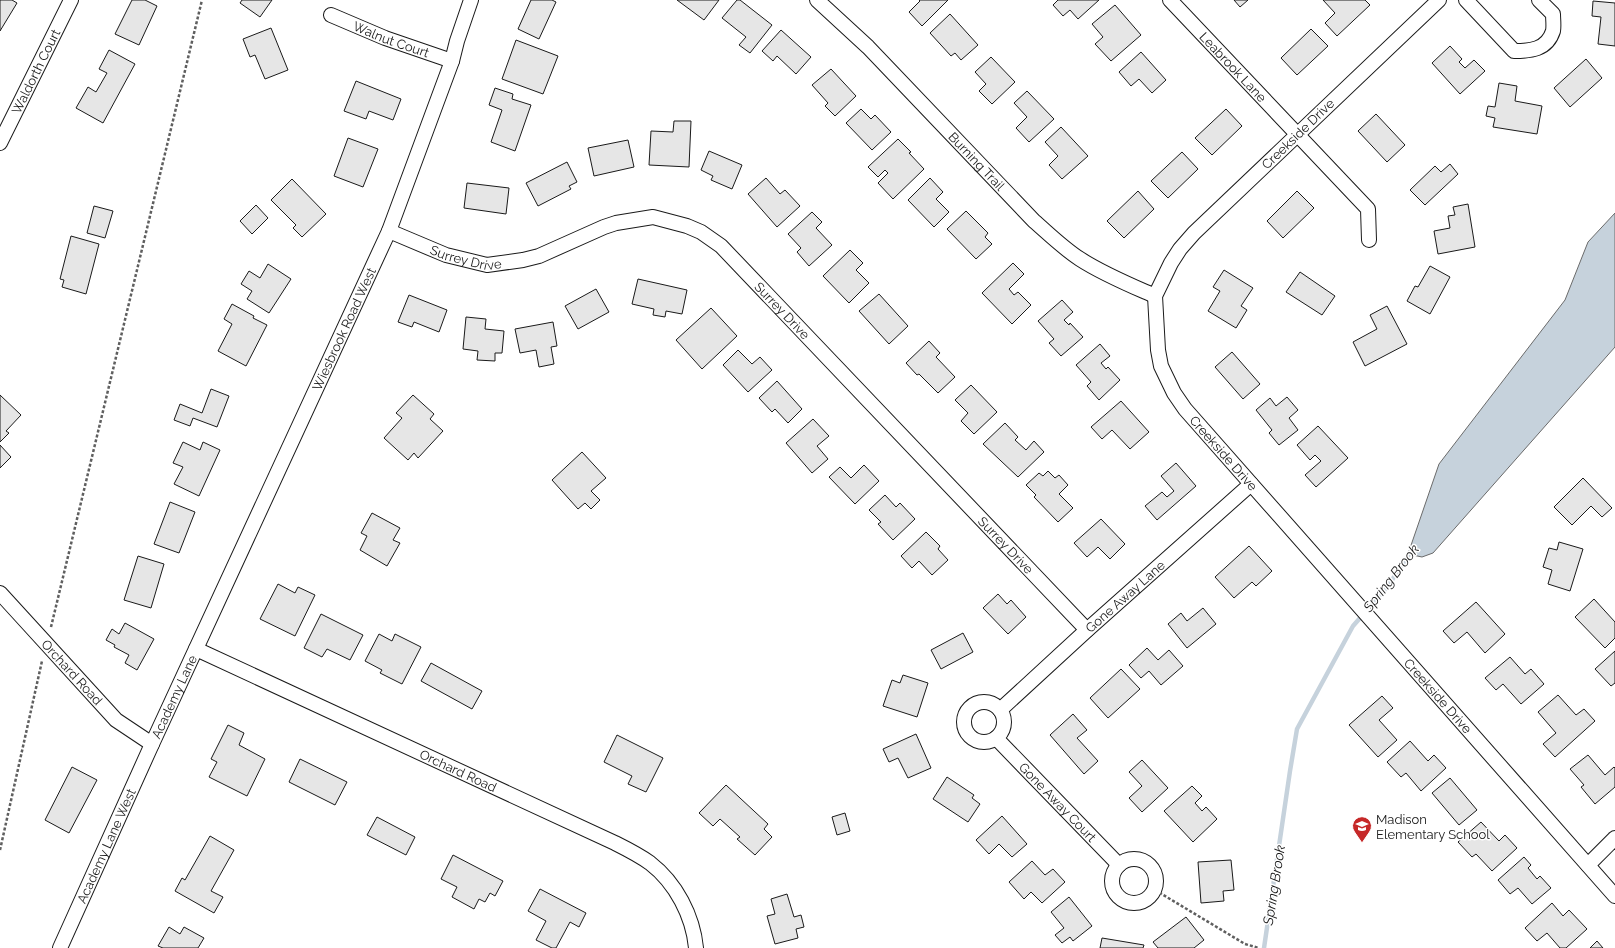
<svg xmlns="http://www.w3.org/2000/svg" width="1615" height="948" font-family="Raleway,sans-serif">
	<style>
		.water { fill: #c6d2dc; stroke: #6a6a6a }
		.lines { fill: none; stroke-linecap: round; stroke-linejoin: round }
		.stream { stroke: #c6d2dc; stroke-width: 4.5 }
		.building { fill: #e6e6e6; stroke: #1a1a1a }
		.minor-casing { stroke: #1a1a1a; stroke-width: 16 }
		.path { stroke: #5f5f5f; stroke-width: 2.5; stroke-dasharray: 3 2; stroke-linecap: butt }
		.minor { stroke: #fff; stroke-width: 14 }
		.labels { text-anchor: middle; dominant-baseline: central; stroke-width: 3; stroke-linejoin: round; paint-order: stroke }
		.street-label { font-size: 13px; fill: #1a1a1a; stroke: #fff }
		.poi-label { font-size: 13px; fill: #1a1a1a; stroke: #fff; text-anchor: start }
		.water-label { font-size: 14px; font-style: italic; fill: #1a1a1a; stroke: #fff }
	</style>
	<rect width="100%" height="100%" fill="#fff"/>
	<!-- water -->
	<path class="water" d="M1615 213V347L1433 553 1422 557 1408 554 1439 464 1565 300 1588 242Z"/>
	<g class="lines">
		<!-- stream -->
		<path class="stream" d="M1264 948 1290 771 1297 729 1353 626 1388 586 1412 550"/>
	</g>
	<!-- building -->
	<path class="building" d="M0 0H12L17 3 0 31Z
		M132 0H145L157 6 139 45 115 34Z
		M242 0H272L260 17 240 3Z
		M531 0H552L556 2 539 39 518 29Z
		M677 0H719L704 20Z
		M737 0H740L772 25 750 53 739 45 746 37 722 18Z
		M919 0H948L922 26 909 12 920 1Z
		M1058 0H1099L1078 19 1070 10 1063 16 1053 5Z
		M1234 0H1248L1240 7Z
		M1323 0H1365L1370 5 1337 36 1325 23 1335 13Z
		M1593 1 1615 3V46L1598 44 1601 17 1592 16Z
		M1115 5 1141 35 1111 61 1095 44 1103 37 1092 24Z
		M950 14 978 45 961 60 955 53 951 56 930 33Z
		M271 28 288 70 265 79 255 55 250 57 243 39Z
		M1311 29 1328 46 1297 75 1281 58Z
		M781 30 811 57 796 74 777 56 773 61 762 51Z
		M516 40 558 56 543 94 502 79Z
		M1450 46 1462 59 1459 62 1465 68 1474 60 1485 71 1460 94 1432 63Z
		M109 50 135 64 103 123 76 108 88 87 96 92 107 73 99 69Z
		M1141 52 1166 80 1152 93 1139 79 1131 86 1119 72Z
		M991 57 1015 82 992 104 979 91 986 84 975 72Z
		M1586 59 1602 78 1570 107 1554 88Z
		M831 69 856 96 835 116 825 106 828 103 812 85Z
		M356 81 401 99 393 120 369 111 366 119 344 111Z
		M1499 83 1517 86 1515 101 1542 106 1537 134 1493 127 1495 118 1486 116 1488 106 1495 107Z
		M495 88 513 94 512 99 531 105 515 151 491 142 502 110 489 105Z
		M1027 91 1054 119 1029 142 1016 128 1027 117 1014 103Z
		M861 109 871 119 875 115 891 132 872 150 846 123Z
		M1226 109 1242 126 1212 155 1195 138Z
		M1376 114 1405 145 1387 162 1358 131Z
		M674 121H691L689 167 649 165 651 131 673 132Z
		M1061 127 1088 156 1062 179 1049 165 1058 156 1045 142Z
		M348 138 378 149 363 187 334 176Z
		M898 139 911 152 909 153 924 169 893 199 878 183 888 173 885 170 878 177 868 167Z
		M628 140 634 167 594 176 588 148Z
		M709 151 742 165 732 189 711 180 713 176 701 170Z
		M1182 152 1198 169 1168 198 1151 181Z
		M567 162 577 182 569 186 571 189 538 206 526 183Z
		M1450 164 1458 174 1425 205 1410 190 1435 166 1441 172Z
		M766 178 780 194 785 190 800 206 777 227 748 194Z
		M930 178 943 192 936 199 949 212 934 227 908 200Z
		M292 179 326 214 302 237 293 228 296 225 271 200Z
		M467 183 509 188 506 214 464 208Z
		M1138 191 1154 209 1124 238 1107 221Z
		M1297 191 1314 208 1283 238 1267 221Z
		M1468 204 1475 247 1438 254 1434 231 1450 228 1448 216 1455 215 1453 207Z
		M256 205 268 218 252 234 240 221Z
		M94 206 113 211 105 238 87 233Z
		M966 211 988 233 985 237 992 244 976 259 947 229Z
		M812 212 822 222 816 228 832 245 809 266 797 252 801 248 788 234Z
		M71 236 99 244 86 294 62 287 64 280 60 279Z
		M850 250 863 263 856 270 869 283 849 303 823 276Z
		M1013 263 1024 274 1009 289 1014 295 1018 292 1031 305 1012 324 982 293Z
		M268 264 291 279 269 313 247 299 252 291 241 284 249 271 260 278Z
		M1430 266 1450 277 1430 314 1407 301 1415 286 1418 287Z
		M1224 270 1253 288 1241 306 1247 310 1236 328 1208 311 1220 291 1213 287Z
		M1300 272 1335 296 1322 315 1286 292Z
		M638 279 687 290 682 314 666 311 665 317 653 315 654 309 632 304Z
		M596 289 609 312 578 329 565 306Z
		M879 294 908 326 889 344 859 311Z
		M409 295 447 310 439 332 414 322 412 327 398 322Z
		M1062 300 1073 312 1064 320 1069 325 1070 323 1083 337 1061 356 1049 343 1054 339 1038 321Z
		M232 304 254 316 253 318 267 325 246 366 218 351 232 324 224 319Z
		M1387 306 1407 344 1365 366 1353 342 1377 329 1370 315Z
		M711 308 737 336 702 369 676 340Z
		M466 317 486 319 485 329 504 331 502 353H495V361L477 360 478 351 463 349Z
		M553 322 557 346 551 347 554 364 539 367 536 350 520 353 515 329Z
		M929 341 940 353 936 357 955 377 938 393 919 374 917 375 906 363Z
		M1100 344 1110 356 1101 363 1106 369 1108 367 1120 380 1099 400 1087 386 1091 382 1076 365Z
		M738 350 752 364 760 357 772 370 748 392 723 365Z
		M1232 352 1260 384 1243 399 1215 367Z
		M777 381 802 409 788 423 775 409 772 412 759 398Z
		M971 385 997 412 974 434 961 421 968 413 955 400Z
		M211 389 229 396 217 427 193 418 190 426 174 420 180 404 202 413Z
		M0 395 21 415 6 431 9 433 0 442Z
		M413 395 434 414 430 419 443 431 418 458 414 453 408 460 384 438 402 418 396 413Z
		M1287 397 1298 410 1289 418 1298 430 1279 445 1269 433 1272 430 1256 410 1270 398 1276 406Z
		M1121 401 1149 432 1130 449 1112 430 1102 439 1091 427Z
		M813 419 829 436 817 446 828 459 812 473 786 443Z
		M1005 423 1018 437 1015 440 1026 450 1034 441 1044 452 1018 477 983 444Z
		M1318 426 1348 458 1316 487 1305 475 1321 461 1315 455 1310 460 1297 445Z
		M183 442 200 450 203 442 220 450 199 496 174 484 183 467 173 463Z
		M0 445 11 457 0 468Z
		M582 452 606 478 591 491 600 500 591 509 585 503 578 509 552 480Z
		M1176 463 1196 486 1157 520 1145 506 1162 492 1167 497 1174 491 1161 476Z
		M864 465 879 481 855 504 829 477 840 467 851 478Z
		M1048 471 1055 478 1059 475 1068 485 1059 494 1073 508 1058 522 1034 497 1036 495 1026 485 1039 473 1043 476Z
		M1583 478 1612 508 1602 517 1591 506 1572 525 1554 507Z
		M885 495 896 507 900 503 915 519 893 540 878 524 881 522 869 510Z
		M170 502 195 512 179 553 154 544Z
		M372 513 400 528 393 540 400 543 387 566 360 550 367 536 361 533Z
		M1101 519 1125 544 1110 559 1098 547 1087 557 1074 543Z
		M926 532 940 546 938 549 948 560 932 575 919 561 912 568 901 556Z
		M1559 542 1583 549 1570 591 1548 584 1552 570 1543 567 1549 548 1557 550Z
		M1249 546 1272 571 1256 586 1252 582 1234 598 1215 577Z
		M138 556 164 564 151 608 124 600Z
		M278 584 295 593 298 587 315 595 295 636 260 619Z
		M998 594 1007 604 1011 600 1026 617 1008 634 983 608Z
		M1594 599 1615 622V638L1605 648 1575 617Z
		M1476 602 1505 634 1485 653 1467 632 1454 643 1443 631Z
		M1203 608 1216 624 1187 648 1168 624 1181 613 1187 621Z
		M321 614 363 635 350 660 327 649 322 657 304 648Z
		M125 623 154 639 137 670 125 663 129 655 114 647 115 645 106 640 112 629 119 634Z
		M963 633 973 652 941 669 931 650Z
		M379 634 392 641 395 634 421 647 402 684 380 673 382 670 365 661Z
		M1147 648 1158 660 1169 650 1183 666 1161 685 1149 671 1141 678 1129 665Z
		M1615 651V683L1611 686 1595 669Z
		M1510 657 1525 674 1531 669 1544 684 1521 704 1503 684 1496 690 1485 678Z
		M431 663 482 691 472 709 421 681Z
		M1121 669 1140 689 1108 718 1090 698Z
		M903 675 928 683 917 717 883 706 892 680 900 683Z
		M1558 695 1576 715 1584 709 1595 721 1555 757 1543 744 1556 733 1538 712Z
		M1382 696 1393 708 1379 720 1397 740 1378 757 1349 725Z
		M1073 714 1087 730 1077 738 1098 761 1084 774 1050 735Z
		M228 725 244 733 239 745 265 759 247 796 209 777 217 762 211 759Z
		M916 734 931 768 908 778 898 758 889 762 883 749Z
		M617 735 663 758 646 792 628 784 632 776 604 762Z
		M1410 741 1428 761 1434 755 1446 768 1421 791 1406 773 1401 777 1387 762Z
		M1588 755 1605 775 1614 767 1615 768V787L1595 804 1581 787 1584 785 1570 769Z
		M300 759 347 782 335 805 289 782Z
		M1142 760 1168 788 1142 812 1129 798 1142 786 1129 772Z
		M72 767 97 780 69 833 45 820Z
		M947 777 974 795 972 798 980 804 968 822 933 799Z
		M1450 778 1477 810 1459 825 1432 793Z
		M726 785 768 824 764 829 772 837 755 855 737 839 740 837 720 819 713 826 699 813Z
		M1192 786 1202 796 1195 803 1202 811 1206 807 1217 819 1193 842 1164 811Z
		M845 813 850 831 837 835 832 817Z
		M1002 816 1027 844 1012 857 999 844 989 854 976 840Z
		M377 817 415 837 406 855 367 835Z
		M1481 822 1499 841 1505 835 1517 848 1492 871 1476 854 1472 857 1458 842Z
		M210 836 234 850 211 891 223 897 214 913 175 891 182 878 185 880Z
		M453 855 503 881 495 896 490 893 485 902 479 899 474 909 452 897 457 887 441 879Z
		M1524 857 1531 865 1528 868 1537 879 1540 876 1551 888 1532 904 1518 888 1510 894 1498 880Z
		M1231 860 1234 890 1223 891 1224 901 1201 903 1198 862Z
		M1032 861 1045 875 1053 869 1065 882 1042 903 1031 892 1024 899 1009 882Z
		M540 889 586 913 579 927 570 922 556 948H552L536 940 546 921 528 911Z
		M787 894 794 917 801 915 804 927 796 929 798 938 775 944 767 916 775 914 771 899Z
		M1069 897 1092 926 1073 941 1070 937 1062 943 1055 935 1064 928 1051 912Z
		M1552 903 1563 916 1569 910 1587 929 1566 948H1560L1547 933 1537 941 1525 928Z
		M1186 917 1204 940 1194 948H1158L1153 942Z
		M169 927 180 934 184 927 204 938 198 948H163L158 946Z
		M1102 938 1144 945 1143 948H1100Z
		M1597 941 1603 948H1590Z"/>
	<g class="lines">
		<defs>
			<g id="minor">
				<path id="s1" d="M817 0 868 47 1034 221C1049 234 1063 248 1080 259 1103 274 1130 285 1155 296"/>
				<path id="s2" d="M1170 0 1368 209 1369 240"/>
				<path id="s3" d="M1439 0 1194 233 1180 249 1171 263 1155 296 1158 350 1161 366 1174 393 1185 409 1615 896"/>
				<path d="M1466 0 1514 51C1530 51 1547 50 1553 31 1554 26 1553 19 1553 14L1539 0"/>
				<path id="s4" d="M331 15 385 38 452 61"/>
				<path id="s5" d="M0 143 71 0"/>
				<path id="s6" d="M389 231 446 255 487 265 523 260 539 256 604 227 616 223 653 217 687 226 701 232 721 246 1087 630"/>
				<path id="s7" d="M0 593 116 720 152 744"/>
				<path id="s8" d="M196 649 615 843C627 849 639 855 650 863 676 883 693 916 696 948"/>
				<circle cx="984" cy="722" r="20"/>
				<path id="s9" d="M1000 710 1087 630 1251 484"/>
				<path id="s10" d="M996 738 1119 865"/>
				<circle cx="1134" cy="881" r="22"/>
				<path d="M1588 865 1615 838"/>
				<path id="s11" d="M60 948 152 744 389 231 452 61 457 41 471 0"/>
			</g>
		</defs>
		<!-- minor casing -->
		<use href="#minor" class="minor-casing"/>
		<!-- path -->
		<path class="path" d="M51 627 202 0
			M0 850 42 661
			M1155 890 1245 944 1259 948"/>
		<!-- minor -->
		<use href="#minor" class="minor"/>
	</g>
	<!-- icons -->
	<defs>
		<symbol id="school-pin" viewBox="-11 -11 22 30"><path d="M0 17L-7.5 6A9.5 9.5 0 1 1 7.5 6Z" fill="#c62828" stroke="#fff"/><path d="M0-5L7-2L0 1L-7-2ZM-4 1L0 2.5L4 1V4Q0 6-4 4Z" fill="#fff"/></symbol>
	</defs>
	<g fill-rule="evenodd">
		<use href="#school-pin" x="1351" y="815" width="22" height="30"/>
	</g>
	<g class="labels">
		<!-- street labels -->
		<g class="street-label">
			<text stroke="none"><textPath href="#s4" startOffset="65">Walnut Court</textPath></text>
			<text stroke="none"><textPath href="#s2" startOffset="92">Leabrook Lane</textPath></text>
			<text stroke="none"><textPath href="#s5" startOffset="80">Waldorth Court</textPath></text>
			<text transform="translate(1298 134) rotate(-44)">Creekside Drive</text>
			<text stroke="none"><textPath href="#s1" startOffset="227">Burning Trail</textPath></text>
			<text stroke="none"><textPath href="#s6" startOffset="82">Surrey Drive</textPath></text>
			<text stroke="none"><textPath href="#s6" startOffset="442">Surrey Drive</textPath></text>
			<text stroke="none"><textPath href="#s11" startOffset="681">Wiesbrook Road West</textPath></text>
			<text stroke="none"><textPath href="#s3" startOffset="591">Creekside Drive</textPath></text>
			<text stroke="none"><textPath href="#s6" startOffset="766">Surrey Drive</textPath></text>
			<text stroke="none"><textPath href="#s9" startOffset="169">Gone Away Lane</textPath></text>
			<text stroke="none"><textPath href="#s7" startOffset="107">Orchard Road</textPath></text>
			<text stroke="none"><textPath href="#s11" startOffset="276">Academy Lane</textPath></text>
			<text stroke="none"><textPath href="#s3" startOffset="915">Creekside Drive</textPath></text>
			<text stroke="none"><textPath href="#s8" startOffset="289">Orchard Road</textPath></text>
			<text stroke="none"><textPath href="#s10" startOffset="89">Gone Away Court</textPath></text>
			<text stroke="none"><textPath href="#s11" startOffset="112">Academy Lane West</textPath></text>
		</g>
		<!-- poi labels -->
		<g class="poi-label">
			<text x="1376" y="819">Madison<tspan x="1376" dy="15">Elementary School</tspan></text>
		</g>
		<!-- water labels -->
		<g class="water-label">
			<text transform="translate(1391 578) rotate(-52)">Spring Brook</text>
			<text transform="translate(1274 885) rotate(-81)">Spring Brook</text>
		</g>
	</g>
</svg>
